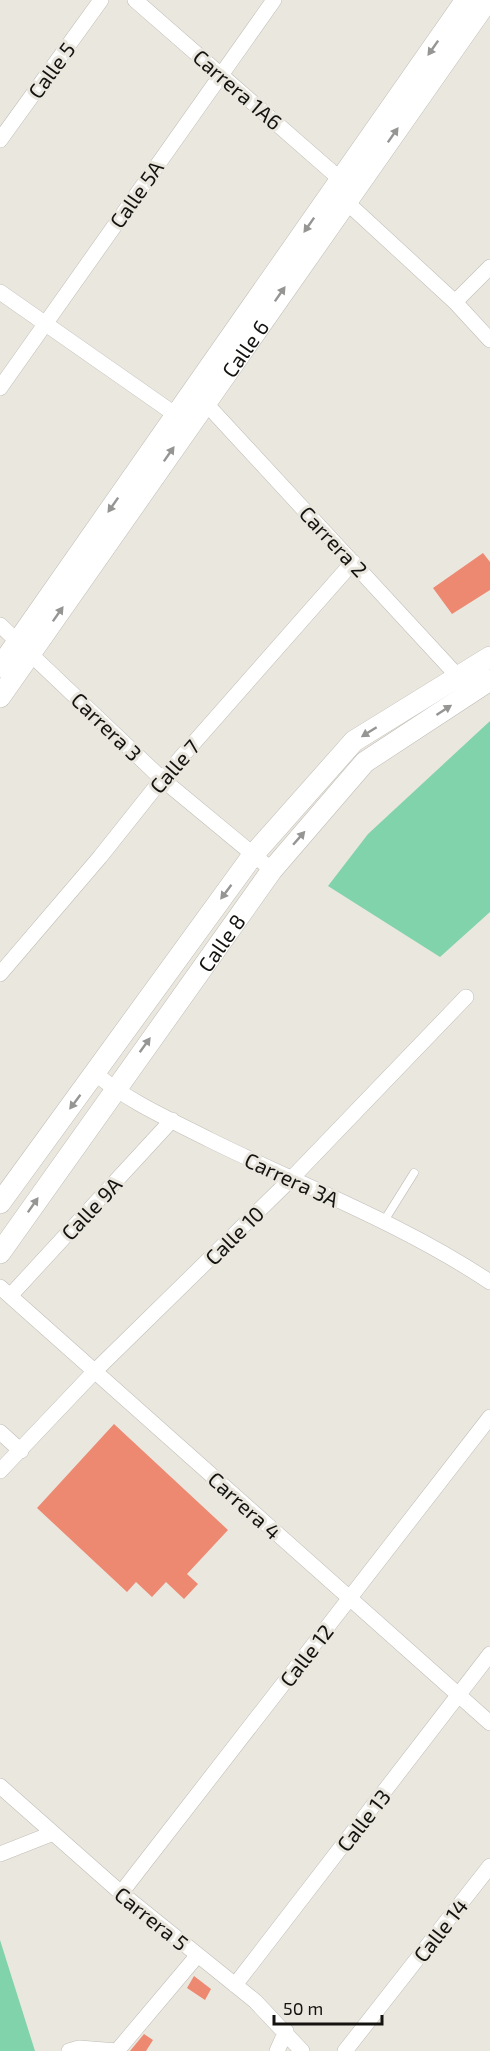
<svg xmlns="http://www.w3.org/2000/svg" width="490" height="2051" font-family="'Exo 2',sans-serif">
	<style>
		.green { fill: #80d3ab }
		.building { fill: #ed8871 }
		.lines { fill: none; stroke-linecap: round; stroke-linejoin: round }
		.lane-casing { stroke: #c0bdb6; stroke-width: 9 }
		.street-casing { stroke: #c0bdb6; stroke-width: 16 }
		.secondary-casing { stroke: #c0bdb6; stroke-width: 22 }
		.lane { stroke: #fff; stroke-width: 8 }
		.street { stroke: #fff; stroke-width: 15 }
		.secondary { stroke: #fff; stroke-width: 21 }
		.oneway { fill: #959593 }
		.labels { text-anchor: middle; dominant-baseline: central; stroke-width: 6; stroke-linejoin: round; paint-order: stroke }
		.street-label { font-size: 21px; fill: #141310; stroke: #eae7df }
	</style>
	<rect width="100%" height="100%" fill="#eae7df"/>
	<!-- green -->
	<path class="green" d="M490 721V912L440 957 328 886 368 834Z
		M0 1940 35 2051H0Z"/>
	<!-- building -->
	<path class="building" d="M483 553 490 562V590L452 614 433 588Z
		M114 1424 228 1530 187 1574 198 1584 184 1599 166 1582 152 1597 136 1582 127 1592 37 1508Z
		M194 1976 211 1989 205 2000 187 1988Z
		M144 2034 153 2040 146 2051H130Z"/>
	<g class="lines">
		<defs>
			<path id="lane" d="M384 1221 414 1173"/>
			<path id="street" d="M135 0 340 179
				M0 140 101 0
				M341 197 455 302 490 340
				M0 292 176 415
				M455 302 490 267
				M0 388 274 0
				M199 396 464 683
				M0 625 162 779 272 870
				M0 974 100 857 162 779 353 562
				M96 1074C129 1102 171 1120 210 1140 303 1186 403 1224 490 1282
				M0 1287 490 1723
				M10 1296 172 1120
				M0 1432 21 1451
				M0 1471 95 1371 290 1180 466 997
				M0 1786 121 1893 255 2001 302 2051
				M0 1854 51 1834
				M121 1893 490 1417
				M235 1985 490 1654
				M69 2051 79 2048 117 2051
				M117 2051 197 1956
				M277 2051 286 2031
				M345 2051 490 1866"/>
			<g id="secondary">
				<path d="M0 667 466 0"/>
				<path id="s1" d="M0 697 488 0"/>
				<path d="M0 1203 253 855 354 741 490 657"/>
				<path id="s2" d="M0 1253 272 870 365 762 490 680"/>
			</g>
		</defs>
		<!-- lane casing -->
		<use href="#lane" class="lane-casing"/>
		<!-- street casing -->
		<use href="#street" class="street-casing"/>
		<!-- secondary casing -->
		<use href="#secondary" class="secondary-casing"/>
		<!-- lane -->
		<use href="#lane" class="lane"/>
		<!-- street -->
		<use href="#street" class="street"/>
		<!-- secondary -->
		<use href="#secondary" class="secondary"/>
	</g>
	<!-- one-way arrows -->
	<defs><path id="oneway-solid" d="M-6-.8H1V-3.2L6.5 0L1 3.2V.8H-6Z" transform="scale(1.5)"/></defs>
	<g class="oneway">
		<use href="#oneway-solid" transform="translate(433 48) rotate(125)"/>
		<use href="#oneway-solid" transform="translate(393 135) rotate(-55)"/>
		<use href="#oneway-solid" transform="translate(309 225) rotate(125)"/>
		<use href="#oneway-solid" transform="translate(280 294) rotate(-55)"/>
		<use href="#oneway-solid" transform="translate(169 454) rotate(-55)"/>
		<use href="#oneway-solid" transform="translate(113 505) rotate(125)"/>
		<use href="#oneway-solid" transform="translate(58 614) rotate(-55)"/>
		<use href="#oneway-solid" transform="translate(444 710) rotate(-33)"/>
		<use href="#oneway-solid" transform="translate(369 732) rotate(148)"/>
		<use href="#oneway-solid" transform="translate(299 838) rotate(-49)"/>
		<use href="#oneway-solid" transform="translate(226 892) rotate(127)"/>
		<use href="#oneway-solid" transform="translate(145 1045) rotate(-54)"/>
		<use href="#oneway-solid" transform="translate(75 1102) rotate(127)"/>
		<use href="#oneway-solid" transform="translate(33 1205) rotate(-55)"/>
	</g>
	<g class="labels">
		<!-- street labels -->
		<g class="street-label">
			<text transform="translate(51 70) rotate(-54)">Calle 5</text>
			<text transform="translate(238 89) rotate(41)">Carrera 1A6</text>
			<text transform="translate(136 194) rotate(-55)">Calle 5A</text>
			<text stroke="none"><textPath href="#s1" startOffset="426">Calle 6</textPath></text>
			<text transform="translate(334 541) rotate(47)">Carrera 2</text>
			<text transform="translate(107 726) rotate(44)">Carrera 3</text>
			<text transform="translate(174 766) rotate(-49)">Calle 7</text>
			<text stroke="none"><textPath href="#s2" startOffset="381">Calle 8</textPath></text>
			<text transform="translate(292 1179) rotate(25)">Carrera 3A</text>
			<text transform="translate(91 1208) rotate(-47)">Calle 9A</text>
			<text transform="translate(234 1235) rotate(-45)">Calle 10</text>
			<text transform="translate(245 1505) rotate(42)">Carrera 4</text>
			<text transform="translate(306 1655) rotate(-52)">Calle 12</text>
			<text transform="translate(363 1820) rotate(-52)">Calle 13</text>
			<text transform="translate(152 1918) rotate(39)">Carrera 5</text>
			<text transform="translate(440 1930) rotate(-52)">Calle 14</text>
		</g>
	</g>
	<!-- scale -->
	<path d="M274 2015v9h108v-9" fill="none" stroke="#141310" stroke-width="3"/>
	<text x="283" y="2015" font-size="18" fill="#141310" stroke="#eae7df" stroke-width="4.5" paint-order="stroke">50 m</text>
</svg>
